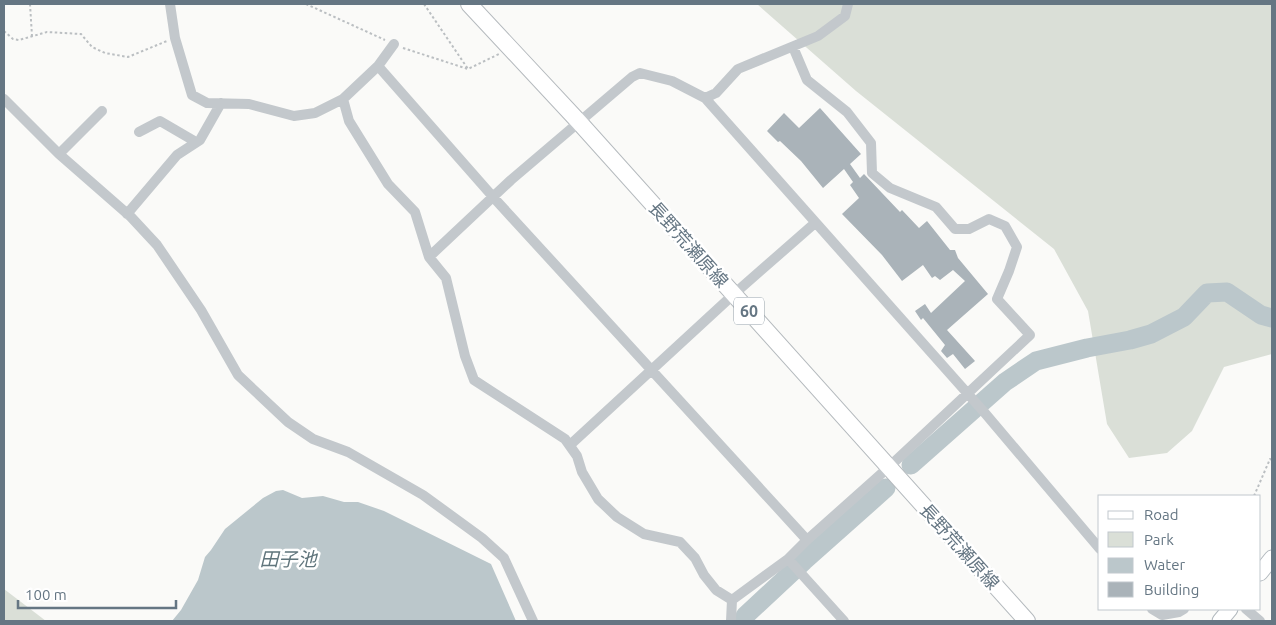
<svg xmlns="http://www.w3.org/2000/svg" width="1276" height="625" font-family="Ubuntu,'Noto Sans JP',sans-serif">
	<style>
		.green { fill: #dadfd7 }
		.water { fill: #bbc7cb }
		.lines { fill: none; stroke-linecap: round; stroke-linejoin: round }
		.river { stroke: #bbc7cb; stroke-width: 19 }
		.building { fill: #aab3b9 }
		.secondary-casing { stroke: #b3babf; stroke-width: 17 }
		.primary-casing { stroke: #b5babe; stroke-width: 18 }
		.path { stroke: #bbbfc2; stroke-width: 2; stroke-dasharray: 2.5 2.5; stroke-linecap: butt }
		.street { stroke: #c3c8cc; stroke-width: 10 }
		.secondary { stroke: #fff; stroke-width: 15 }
		.primary { stroke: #fff; stroke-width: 16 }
		.labels { text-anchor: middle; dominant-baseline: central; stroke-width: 5; stroke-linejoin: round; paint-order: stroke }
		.shield { fill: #fff; stroke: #939fa8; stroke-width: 1 }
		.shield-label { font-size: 16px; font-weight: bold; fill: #657683 }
		.street-label { font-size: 18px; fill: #657683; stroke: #fff }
		.water-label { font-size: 19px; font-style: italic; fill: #60757c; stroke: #fff }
	</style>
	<rect width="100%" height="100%" fill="#fafaf8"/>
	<!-- green -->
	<path class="green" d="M757 4H1272V354L1224 367 1192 431 1167 453 1129 458 1107 424 1088 311 1054 249 856 91Z
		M4 589 46 621H4Z"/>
	<!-- water -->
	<path class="water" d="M283 490 302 498 323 496 344 502H358L384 511 491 564 516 621H172L181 610 198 580 205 557 211 550 225 529 263 498 276 491Z"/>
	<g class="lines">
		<!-- river -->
		<path class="river" d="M911 465 1005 382 1036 361 1087 348 1130 340 1151 334 1184 317 1207 293 1227 292 1261 315 1272 318
			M745 621V616L804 561 886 488"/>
	</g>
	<!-- building -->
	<path class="building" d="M820 108 861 154 850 164 860 178 864 174 900 212 902 210 919 228 927 221 950 250H955L958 258 988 294 947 330 975 361 965 369 953 354 947 358 941 351 945 345 923 318 921 320 915 311 925 304 931 313 965 281 953 270 940 280 935 276 932 278 923 265 902 281 882 255 842 214 859 198 850 185 853 182 844 169 823 188 801 161 780 141 778 142 767 131 784 113 799 128Z"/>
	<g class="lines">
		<defs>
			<path id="secondary" d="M1260 573 1272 558
				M1220 621 1230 609"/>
			<path id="primary" d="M469 4 579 122 1027 621"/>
		</defs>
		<!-- secondary casing -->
		<use href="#secondary" class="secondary-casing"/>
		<!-- primary casing -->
		<use href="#primary" class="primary-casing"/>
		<!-- path -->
		<path class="path" d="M30 4 32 36
			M306 4 385 40
			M424 4 468 69
			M4 31 13 39 19 40 47 32 81 34 92 47 105 53 128 57 167 41
			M403 48 468 69 499 54
			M1254 496 1270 459 1272 460"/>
		<!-- street -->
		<path class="street" d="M170 4 175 38 192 95 207 103 249 104 294 116 315 113 343 99 378 66 494 198 807 540
			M378 66 394 44
			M705 98 984 412 1100 549
			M4 99 59 154 131 217 157 245 201 310 238 375 288 422 313 439 348 452 423 495 482 538 504 558 533 621
			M343 99 349 121 388 184 415 212 429 257 446 278 465 356 474 380 565 439 577 456 582 472 598 499 617 517 644 534 680 542 695 558 704 575 716 590 732 600
			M139 132 160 121 196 142
			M59 154 102 111
			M127 214 177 155 200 140 221 103
			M429 257 511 180 632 77 640 73 672 81 705 98 716 93 738 69 818 36 845 16 848 4
			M570 445 734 294 815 223
			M788 559 844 621
			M1152 609 1162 615 1179 612 1184 609
			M1246 609 1260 621
			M731 621 732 600 788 559 807 540 890 466 1030 335 997 299 1009 271 1017 247 1005 226 989 219 969 229H955L936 207 890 188 872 173 871 143 847 112 807 80 793 47"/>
		<!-- secondary -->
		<use href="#secondary" class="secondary"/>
		<!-- primary -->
		<use href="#primary" class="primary"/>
	</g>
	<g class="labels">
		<!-- shield labels -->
		<rect class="shield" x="734" y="297.5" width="30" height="27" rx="4"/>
		<g class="shield-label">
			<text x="749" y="311">60</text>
		</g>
		<!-- street labels -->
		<g class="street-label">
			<text transform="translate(689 244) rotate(48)">長野荒瀬原線</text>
			<text transform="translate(960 546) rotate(48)">長野荒瀬原線</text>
		</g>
		<!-- water labels -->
		<g class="water-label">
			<text x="288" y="559">田子池</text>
		</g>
	</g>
	<!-- border -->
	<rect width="1276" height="625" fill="none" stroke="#657683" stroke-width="10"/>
	<!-- legend -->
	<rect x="1098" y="495" width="162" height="115" fill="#ffffff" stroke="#c1c8cd"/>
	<rect x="1108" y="511" width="25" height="8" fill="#ffffff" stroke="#c1c8cd"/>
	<text x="1144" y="520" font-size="15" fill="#657683">Road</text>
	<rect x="1108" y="532" width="25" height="15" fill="#dadfd7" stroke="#c1c8cd"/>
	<text x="1144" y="545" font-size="15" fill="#657683">Park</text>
	<rect x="1108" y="558" width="25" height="15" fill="#bbc7cb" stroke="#c1c8cd"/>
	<text x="1144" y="570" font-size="15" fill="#657683">Water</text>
	<rect x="1108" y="582" width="25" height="15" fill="#aab3b9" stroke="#c1c8cd"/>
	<text x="1144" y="595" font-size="15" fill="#657683">Building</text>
	<!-- scale -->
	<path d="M18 600v8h158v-8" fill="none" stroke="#657683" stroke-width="2.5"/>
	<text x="25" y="600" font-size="15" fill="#657683" stroke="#ffffff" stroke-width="4" paint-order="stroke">100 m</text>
</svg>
